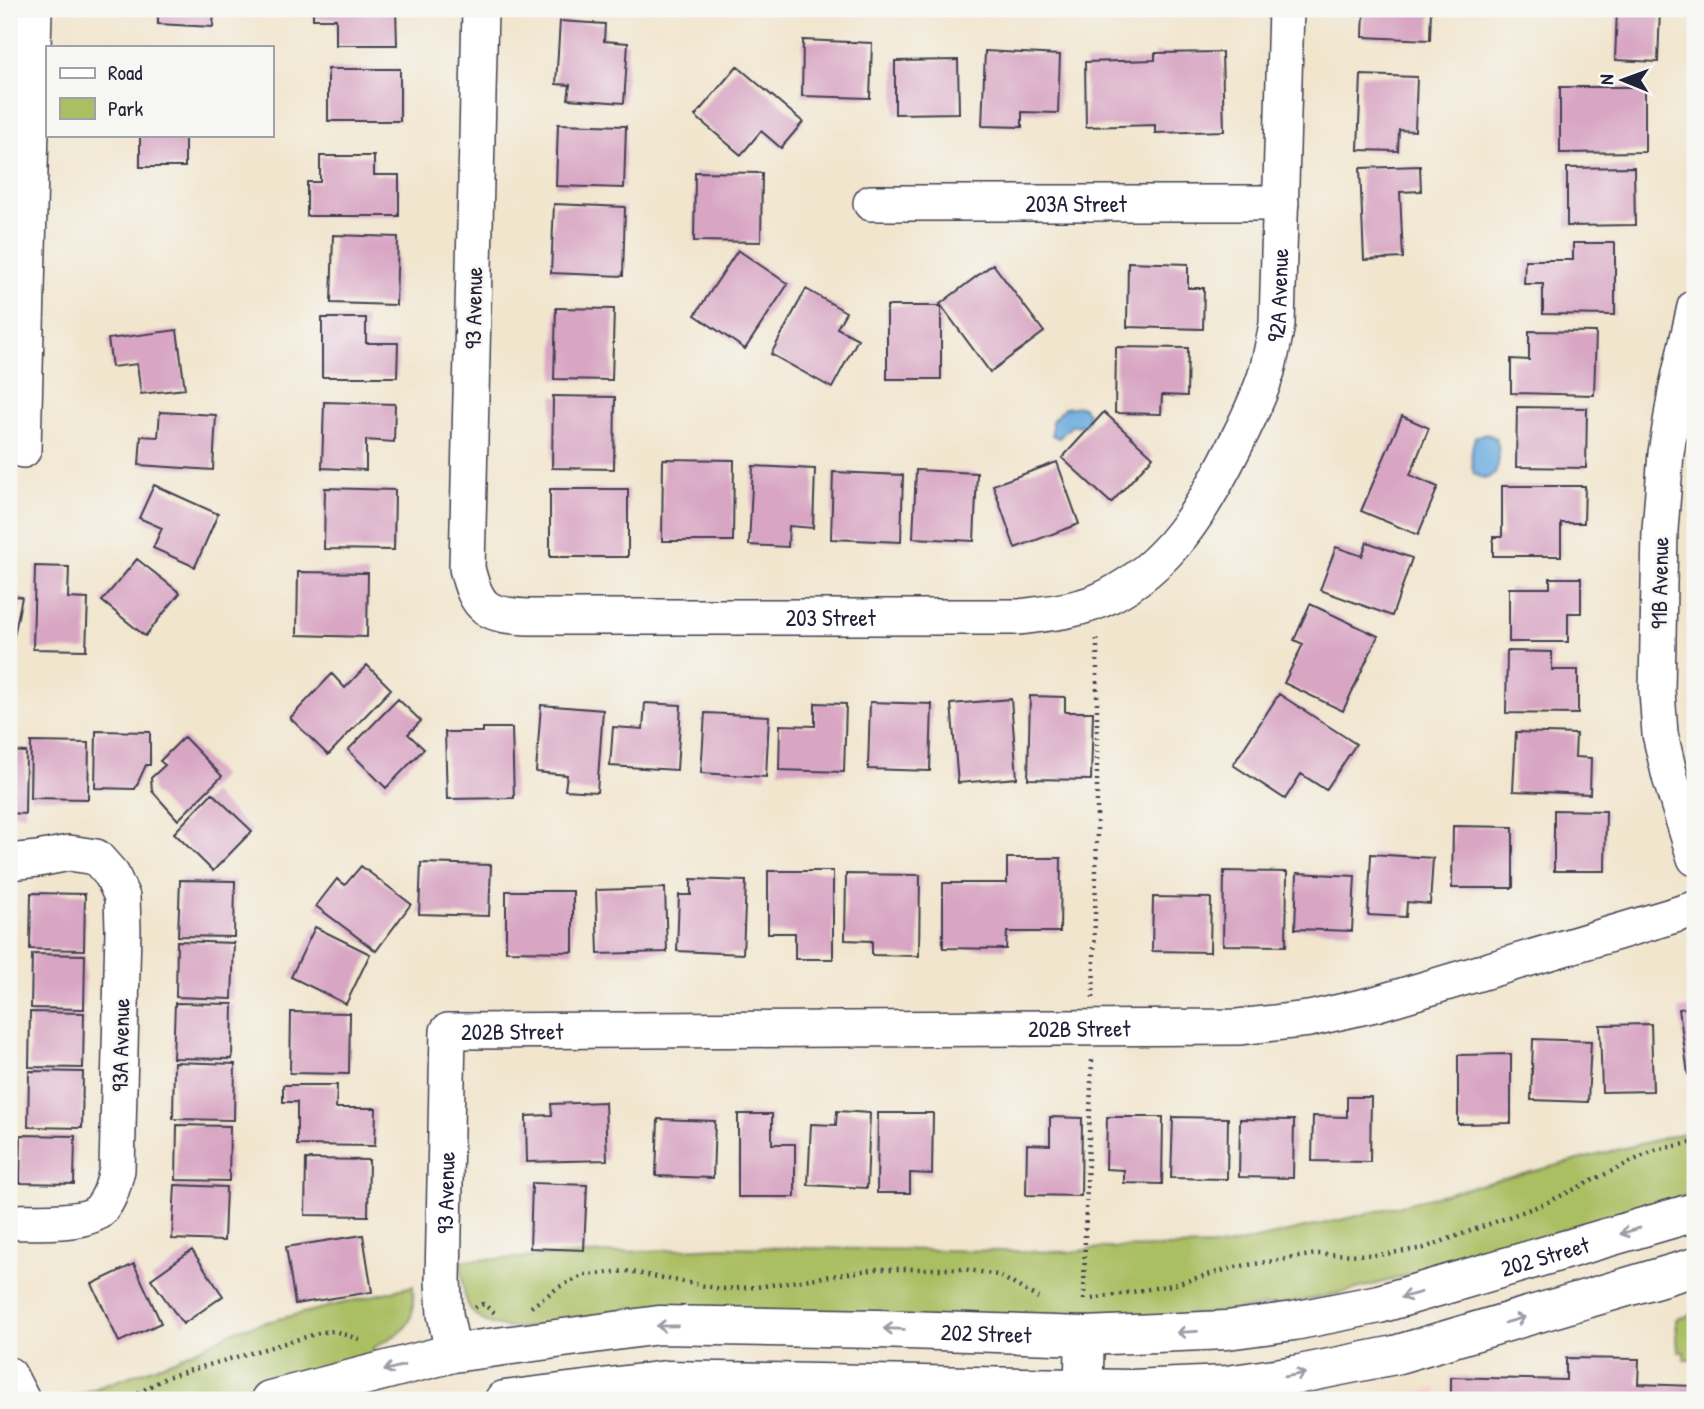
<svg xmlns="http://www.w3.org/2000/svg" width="1704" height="1409" font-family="'Patrick Hand',sans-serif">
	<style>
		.built { fill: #f7d0cf }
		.green { fill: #aabe62; stroke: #66704e; stroke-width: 2 }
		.water { fill: #6bacdf; stroke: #46678d; stroke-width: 2 }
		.building { fill: #d8a5c3 }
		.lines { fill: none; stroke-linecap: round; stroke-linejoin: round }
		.minor-casing { stroke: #413f51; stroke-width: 38 }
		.tertiary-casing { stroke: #413f51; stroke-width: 41 }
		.secondary-casing { stroke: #413f51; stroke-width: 41 }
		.path { stroke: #413f51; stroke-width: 4.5; stroke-dasharray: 2 5; stroke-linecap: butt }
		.minor { stroke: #fff; stroke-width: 35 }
		.tertiary { stroke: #fff; stroke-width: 38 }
		.secondary { stroke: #fff; stroke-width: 38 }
		.oneway { stroke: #9c9ca7 }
		.labels { text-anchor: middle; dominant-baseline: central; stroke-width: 5; stroke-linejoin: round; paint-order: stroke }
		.street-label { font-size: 23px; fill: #22223b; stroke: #f6f6f2 }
	</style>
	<rect width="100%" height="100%" fill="#f6f6f2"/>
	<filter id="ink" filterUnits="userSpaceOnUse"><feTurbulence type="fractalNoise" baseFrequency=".0143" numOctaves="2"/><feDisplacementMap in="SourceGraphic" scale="14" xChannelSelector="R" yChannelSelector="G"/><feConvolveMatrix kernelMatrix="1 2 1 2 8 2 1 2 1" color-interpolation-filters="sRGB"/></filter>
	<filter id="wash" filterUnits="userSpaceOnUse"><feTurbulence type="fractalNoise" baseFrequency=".00686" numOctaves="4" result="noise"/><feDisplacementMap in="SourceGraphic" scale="28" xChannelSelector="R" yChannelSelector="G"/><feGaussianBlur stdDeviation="1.57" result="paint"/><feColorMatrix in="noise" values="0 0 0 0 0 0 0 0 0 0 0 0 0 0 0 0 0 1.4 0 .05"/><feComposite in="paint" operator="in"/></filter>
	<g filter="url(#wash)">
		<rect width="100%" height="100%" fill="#f1e5cd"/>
		<!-- built -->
		<path class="built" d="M1438 1388V1400H1367Z"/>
		<!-- green -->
		<path class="green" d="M1695 1130V1193L1414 1274 1345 1292 1296 1302 1205 1314 1165 1318 511 1328C464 1323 464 1301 461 1261L720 1247 1072 1252 1101 1248 1226 1246 1366 1214Z
			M413 1286C415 1329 407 1328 373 1348L374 1357 285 1384 239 1400 66 1399 175 1360 238 1329Z
			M1695 1314V1359H1684V1352L1678 1351 1676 1319Z"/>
		<!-- water -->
		<path class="water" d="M1081 406 1088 412V421L1085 425 1071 426 1059 438 1052 435V421L1064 408Z
			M1485 433 1496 438C1500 449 1500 463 1495 474L1485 479 1474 474C1470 463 1471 448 1475 437Z"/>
		<g id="blocks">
			<!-- building -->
			<path class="building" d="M158 9H214L213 27 158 24Z
				M313 9H396L397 45H336V19H313Z
				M1364 9H1431L1430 40 1363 37Z
				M1617 9H1660L1658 62 1615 60Z
				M560 21 605 24 604 41 628 43 624 103 568 99 570 85 556 84Z
				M803 40 872 43 870 98 802 96Z
				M985 51 1060 55 1058 113 1022 112V127L982 126Z
				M1222 52 1224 131 1155 133V125L1086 127 1085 62 1155 60V53Z
				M958 60 959 113 895 114V61Z
				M737 66 803 122 781 148 761 131 741 155 695 116Z
				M328 69H400V121H328Z
				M1361 75 1417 77 1415 131 1399 130 1398 151 1358 150Z
				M1560 87H1645V152L1560 153Z
				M558 124 626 126 624 188 556 186Z
				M140 135H185V167H140Z
				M320 156H374V175H399V216H307V182H320Z
				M1420 166 1421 191 1400 192 1403 258 1364 260 1360 168Z
				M1634 167 1635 225 1567 226V168Z
				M695 172 762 173 761 242 694 241Z
				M554 204 625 207 623 276 551 273Z
				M333 235 398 237 396 305 331 303Z
				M1573 243H1615V315L1543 314V284H1524L1525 260H1573Z
				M738 250 788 284 745 349 695 315Z
				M1128 262 1188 264V288H1204L1203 329 1127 327Z
				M993 264 1044 332 990 372 940 304Z
				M806 289 846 312 837 328 858 339 832 388 771 354Z
				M887 306H941V379H887Z
				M556 308 614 309 612 380 554 379Z
				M322 318H366V343H398L397 377H322Z
				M177 330 185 389 141 394 137 364 112 367 108 339Z
				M1529 331 1596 332 1594 395 1511 393V359L1529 360Z
				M1116 347 1188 348 1187 396 1162 395 1161 414 1115 413Z
				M553 396 615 397 614 469 552 468Z
				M324 402 395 404 394 442 366 440V470L322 468Z
				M1517 407 1587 408 1586 468 1516 467Z
				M160 412 216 415 213 470 139 465 141 436 158 437Z
				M1104 412 1153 457 1111 503 1062 458Z
				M1402 416 1429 428 1410 475 1438 487 1418 535 1361 511Z
				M663 459 734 460 733 541H662Z
				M1057 462 1079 524 1015 548 993 485Z
				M753 466 815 469 813 528 789 526 788 547 749 545Z
				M916 470 977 473 974 541 913 538Z
				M833 472 903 475 901 542 831 539Z
				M154 485 218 514 195 567 153 548 162 528 139 518Z
				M1502 486H1585L1584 523H1561V556H1493V537H1502Z
				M325 488 395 490 394 550 324 549Z
				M550 489H628V557H550Z
				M1367 542 1412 558 1392 616 1320 590 1336 547 1362 556Z
				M137 559 180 593 145 636 102 601Z
				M35 566 69 567 68 598 88 599 86 650 33 649Z
				M298 572 368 573 367 637 297 635Z
				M1550 578H1581V613H1568V642H1509V588H1550Z
				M9 595 22 597 10 656H9Z
				M1310 604 1378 636 1343 711 1284 683 1303 644 1294 640Z
				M1507 651 1552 652V670H1578V714L1506 713Z
				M367 665 391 689 328 755 290 718 332 674 345 688Z
				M1279 694 1356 744 1326 790 1301 774 1285 799 1233 765Z
				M1030 696 1065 697V712H1093L1091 780 1028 779Z
				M398 699 421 721 408 734 424 749 386 788 348 750Z
				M1011 699 1017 778 958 783 951 704Z
				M870 702 932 704 930 771 868 769Z
				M645 703 681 705 677 770 610 766 613 727 643 729Z
				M815 703 846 704 844 772 779 770 780 725 815 726Z
				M541 705 603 710 597 792 565 790 567 775 536 772Z
				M705 713 769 716 766 777 701 773Z
				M483 728H512L514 798 447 799 445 732H483Z
				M96 731 150 732V765H146L135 789 95 788Z
				M1516 732 1576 734 1575 757 1591 758 1590 794 1513 791Z
				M184 737 222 776 178 820 152 791 151 778 165 765 160 761Z
				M31 742 89 743 88 799 30 798Z
				M9 751 26 752 25 814 9 813Z
				M212 793 252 831 213 871 174 833Z
				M1554 810 1606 811 1605 871H1554Z
				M1453 826 1513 827V888H1452Z
				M1371 854 1433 858 1430 904 1407 902 1406 917 1368 915Z
				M1007 858H1061L1060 932H1007L1006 949 943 948V883H1007Z
				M421 863 491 865 489 916 419 914Z
				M361 866 411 904 376 951 316 906 337 879 345 885Z
				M768 871H833V959H795V933H768Z
				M1224 871 1287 872 1286 946 1223 945Z
				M1297 873 1355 876 1352 931 1295 929Z
				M846 874 920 875 919 956 872 955V941L845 940Z
				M691 879 746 881 743 954 677 951 679 895H691Z
				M180 880 235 881 234 937 178 936Z
				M665 888 667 952 598 954 596 890Z
				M506 891H573V952L506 951Z
				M31 893 85 894 84 950 30 949Z
				M1153 897 1211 898 1210 952 1152 951Z
				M315 927 370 954 346 1004 291 977Z
				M177 941 234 943 232 999 176 997Z
				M32 954 85 955 84 1009 31 1008Z
				M175 1003 233 1004 232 1059 173 1058Z
				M1695 1007V1073L1688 1074 1679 1009Z
				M30 1012 84 1013 83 1068 29 1067Z
				M291 1012 350 1013 349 1074 290 1073Z
				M1651 1024 1653 1091 1602 1092 1600 1025Z
				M1533 1039 1591 1041 1588 1102 1531 1100Z
				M1511 1054V1123L1458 1124V1055Z
				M174 1062 235 1064 234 1120 173 1119Z
				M29 1071 83 1072 82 1128 28 1127Z
				M283 1085H337L336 1108H376L375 1146 297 1145V1102H283Z
				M1347 1097H1371L1370 1162 1312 1161 1313 1116 1347 1117Z
				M605 1102 607 1160 527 1162 526 1116 552 1115 551 1104Z
				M837 1111 870 1113 867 1188 808 1185 811 1124 836 1125Z
				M878 1113H933L932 1174 910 1173V1193H877Z
				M738 1114H772V1144H795V1197H738Z
				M1050 1117 1082 1118 1081 1196 1026 1195 1027 1144 1050 1145Z
				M1107 1117H1163L1162 1184 1124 1183V1170L1106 1169Z
				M1173 1117 1228 1118 1227 1179 1171 1178Z
				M658 1119 715 1121 713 1178 656 1176Z
				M1240 1119 1294 1120 1293 1178 1239 1177Z
				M177 1125 230 1126 229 1181 176 1180Z
				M21 1135 75 1136 74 1184 20 1183Z
				M306 1159 369 1160 368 1216 305 1215Z
				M532 1183 587 1185 584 1250 530 1248Z
				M175 1185 226 1187 224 1241 172 1239Z
				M363 1235 372 1292 295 1304 286 1247Z
				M192 1250 223 1296 183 1324 151 1279Z
				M134 1264 161 1323 119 1342 92 1284Z
				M1566 1358 1639 1359 1638 1384 1695 1386V1400H1451V1377L1566 1380Z"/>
		</g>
	</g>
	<g filter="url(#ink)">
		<use href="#blocks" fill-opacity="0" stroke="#413f51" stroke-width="2"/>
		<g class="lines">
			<defs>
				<g id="minor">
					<path id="s1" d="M480 9 467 568C477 610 487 615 528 617H1019C1049 613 1080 611 1107 597 1169 566 1203 509 1233 449 1246 424 1259 398 1267 371 1271 356 1274 339 1277 324L1286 9"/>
					<path id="s2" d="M871 203H1281"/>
					<path d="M1695 307 1676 391 1666 453 1660 530 1657 691 1660 734 1670 777 1695 858"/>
					<path d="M23 450 34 9"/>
					<path d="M9 862 38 859 69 853 96 857 112 875 122 897 123 929 117 1170C113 1184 111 1198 100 1210 86 1225 30 1221 9 1222"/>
					<path id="s3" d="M453 1353 445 1314 443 1281 448 1031 1238 1027 1309 1019 1375 1004 1695 909"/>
					<path d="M9 1375 22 1400"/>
				</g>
				<path id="tertiary" d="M1083 1400 1085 1336"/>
				<g id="secondary">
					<path id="s4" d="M270 1400 453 1353 659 1325 878 1329 1085 1336 1227 1330 1294 1321 1379 1304 1695 1212"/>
					<path d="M504 1400 666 1380 1130 1389 1227 1385 1295 1375 1395 1355 1695 1267"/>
				</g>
			</defs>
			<!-- minor casing -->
			<use href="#minor" class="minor-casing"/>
			<!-- tertiary casing -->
			<use href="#tertiary" class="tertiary-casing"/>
			<!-- secondary casing -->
			<use href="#secondary" class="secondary-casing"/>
			<!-- path -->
			<path class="path" d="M1093 998 1097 830V636
				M1092 1299 1172 1285 1235 1267 1317 1254 1378 1255 1424 1248 1544 1204 1655 1150 1695 1142
				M1084 1300 1085 1237 1092 1060
				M531 1307 559 1287 585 1275 626 1271 721 1289 757 1287 877 1269H963L998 1275 1038 1298
				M475 1308 483 1304 495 1313
				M126 1400 167 1377 323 1332 334 1331 362 1340"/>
			<!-- minor -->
			<use href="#minor" class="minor"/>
			<!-- tertiary -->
			<use href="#tertiary" class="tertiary"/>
			<!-- secondary -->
			<use href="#secondary" class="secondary"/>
		</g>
		<!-- one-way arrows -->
		<defs><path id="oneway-shaft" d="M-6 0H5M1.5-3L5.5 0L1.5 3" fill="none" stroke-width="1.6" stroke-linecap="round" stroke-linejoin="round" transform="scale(1.75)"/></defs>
		<g class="oneway">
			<use href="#oneway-shaft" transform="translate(1630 1231) rotate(163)"/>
			<use href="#oneway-shaft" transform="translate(1411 1295) rotate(165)"/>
			<use href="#oneway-shaft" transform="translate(1515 1320) rotate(-16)"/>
			<use href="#oneway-shaft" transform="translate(667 1326) rotate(179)"/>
			<use href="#oneway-shaft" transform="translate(894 1329) rotate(-178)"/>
			<use href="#oneway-shaft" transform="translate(1187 1332) rotate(177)"/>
			<use href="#oneway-shaft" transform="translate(394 1368) rotate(165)"/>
			<use href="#oneway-shaft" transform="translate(1295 1375) rotate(-10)"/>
		</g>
	</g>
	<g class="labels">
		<!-- street labels -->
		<g class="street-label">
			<text stroke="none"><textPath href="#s2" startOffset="205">203A Street</textPath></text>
			<text stroke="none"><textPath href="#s1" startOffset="1589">92A Avenue</textPath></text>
			<text transform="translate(473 308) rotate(-89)">93 Avenue</text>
			<text transform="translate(1659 583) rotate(-89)">91B Avenue</text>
			<text stroke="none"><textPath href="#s1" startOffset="950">203 Street</textPath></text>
			<text stroke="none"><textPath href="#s3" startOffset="954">202B Street</textPath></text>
			<text stroke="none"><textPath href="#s3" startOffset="387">202B Street</textPath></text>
			<text transform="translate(120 1045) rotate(-89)">93A Avenue</text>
			<text stroke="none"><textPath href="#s3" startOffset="161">93 Avenue</textPath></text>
			<text stroke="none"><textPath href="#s4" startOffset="1292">202 Street</textPath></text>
			<text stroke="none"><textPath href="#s4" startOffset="724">202 Street</textPath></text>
		</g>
	</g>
	<!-- margin -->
	<rect width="1704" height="1409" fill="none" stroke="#f6f6f2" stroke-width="35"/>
	<!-- legend -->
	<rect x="46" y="46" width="228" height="91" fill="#f6f6f2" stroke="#a1a1a9" stroke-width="2"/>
	<rect x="60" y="68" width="35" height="10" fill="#ffffff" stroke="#a1a1a9" stroke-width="2"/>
	<text x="108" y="80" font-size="21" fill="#22223b">Road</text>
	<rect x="60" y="98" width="35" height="21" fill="#aabe62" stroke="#a1a1a9" stroke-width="2"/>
	<text x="108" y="116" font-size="21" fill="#22223b">Park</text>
	<!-- north arrow -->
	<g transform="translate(1623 80) rotate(271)" stroke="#f6f6f2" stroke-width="5" paint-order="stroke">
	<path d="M0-5L12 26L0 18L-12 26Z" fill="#22223b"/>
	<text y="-10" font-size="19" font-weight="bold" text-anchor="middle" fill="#22223b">N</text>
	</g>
</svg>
